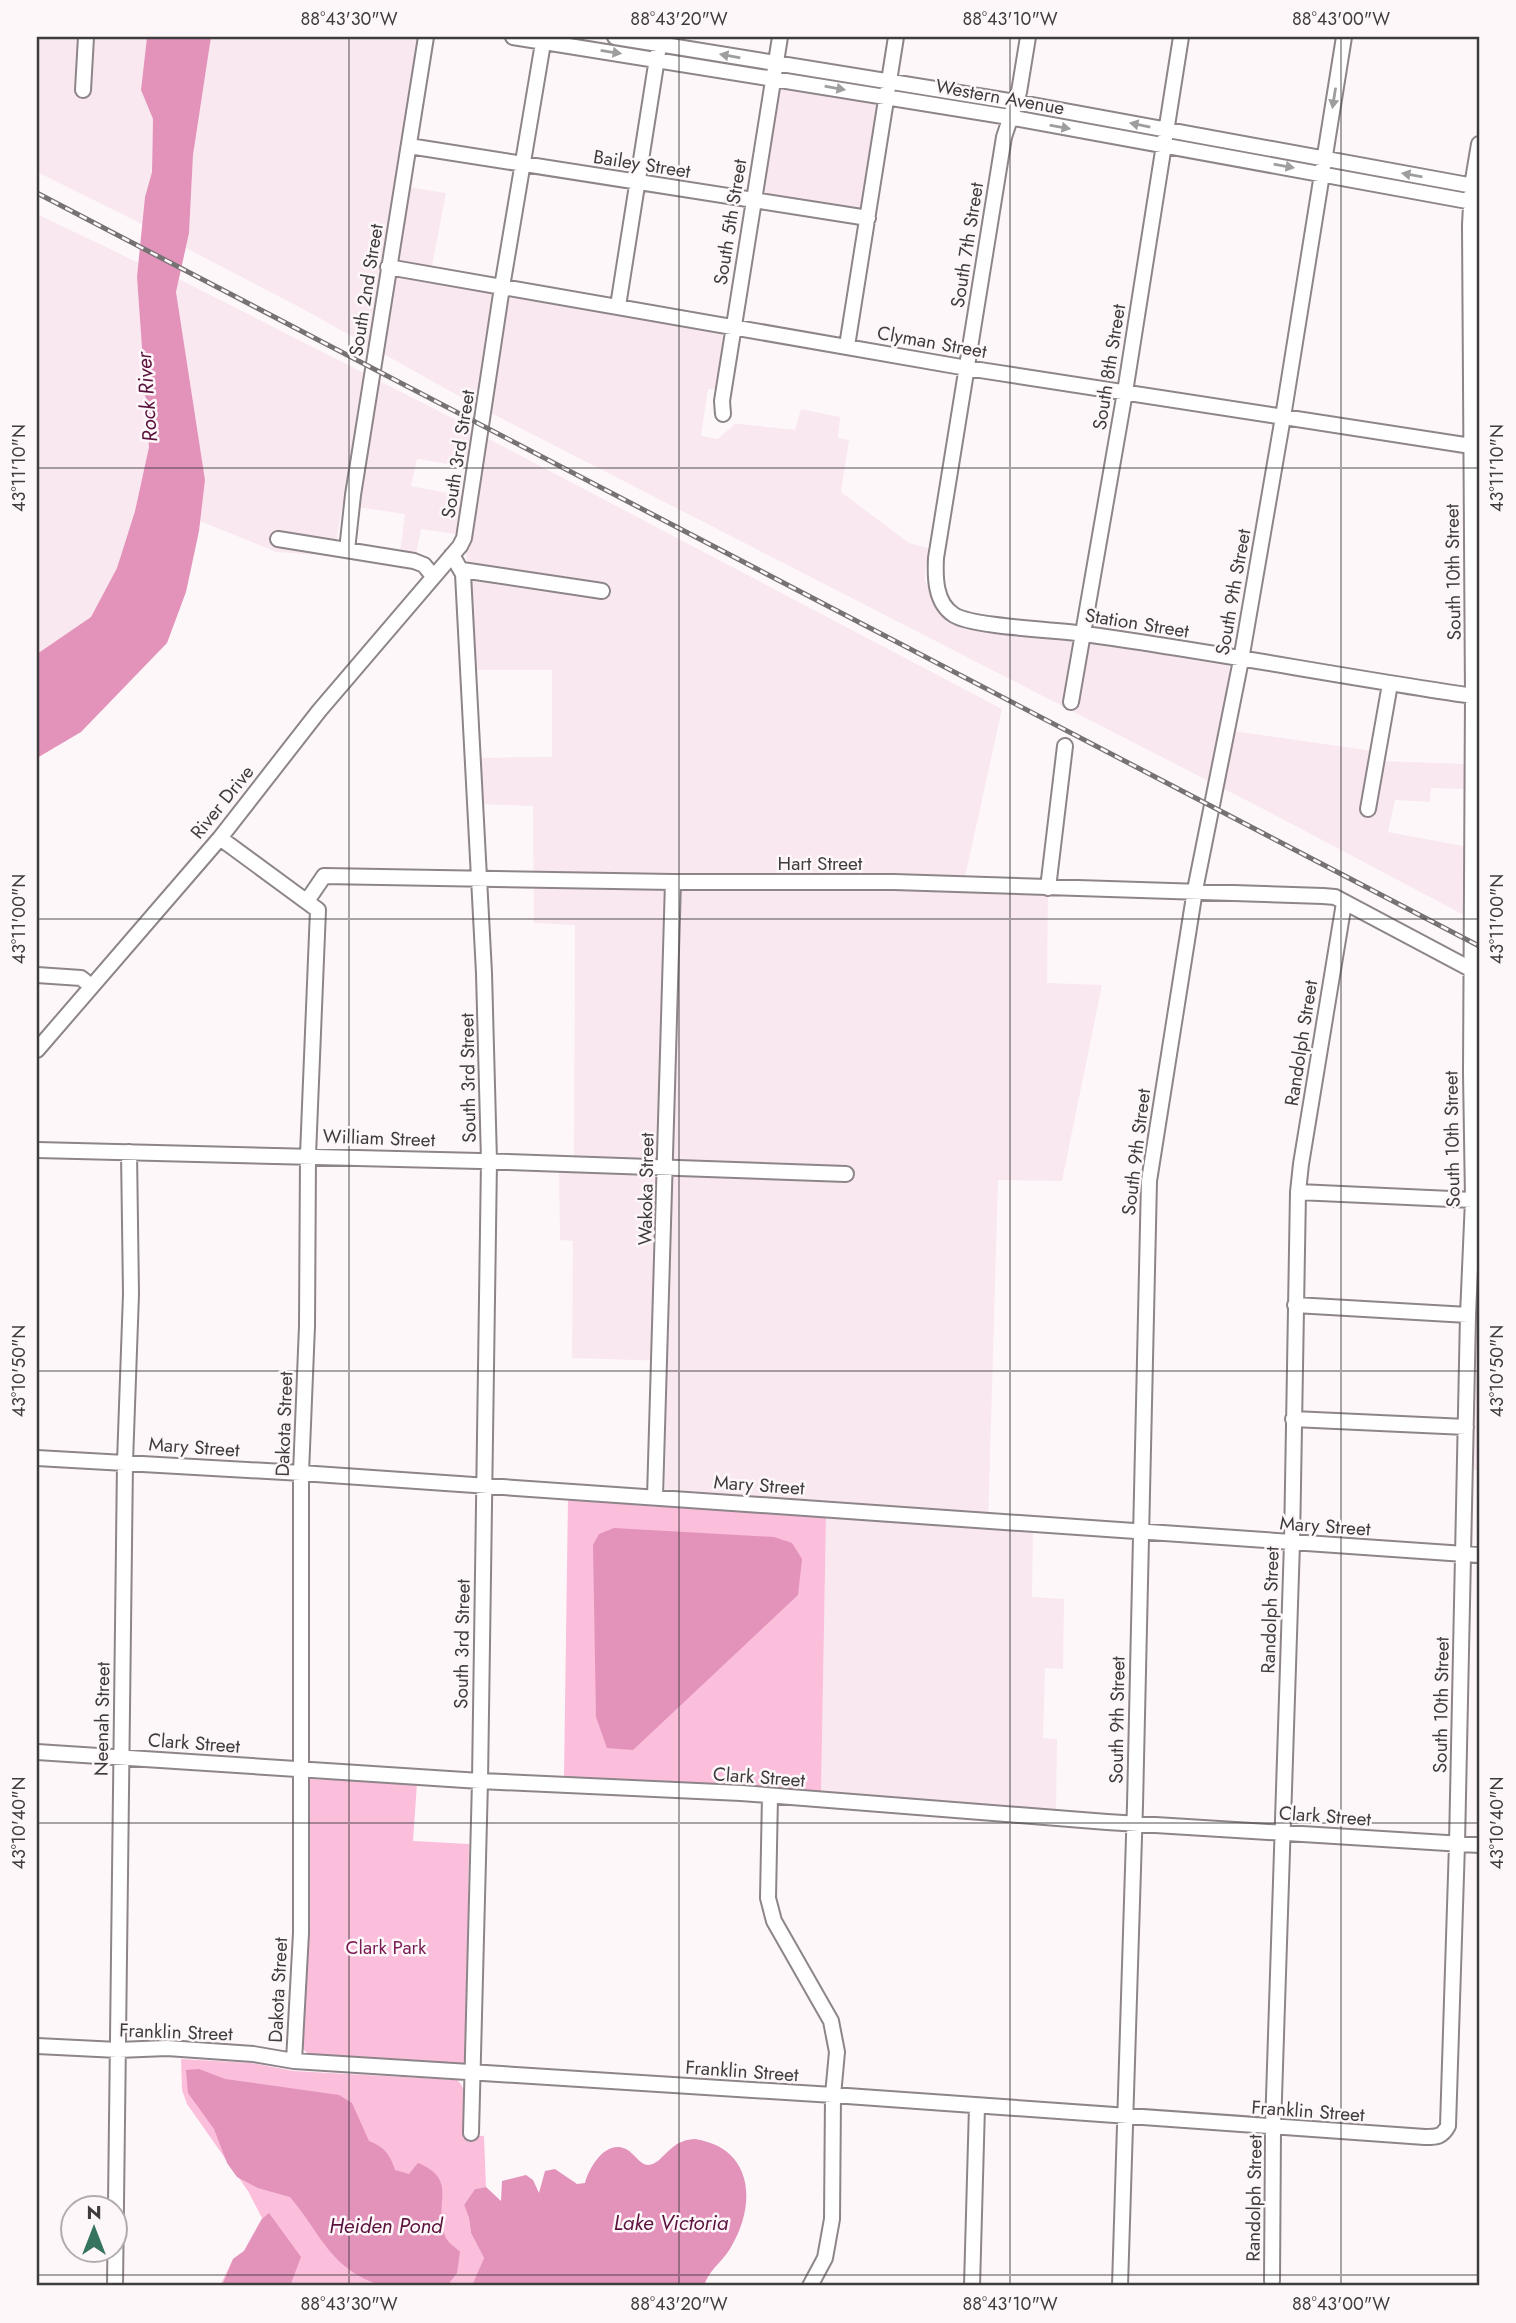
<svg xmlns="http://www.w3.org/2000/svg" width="1516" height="2323" font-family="Jost,sans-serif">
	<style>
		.built { fill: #f9e8f0 }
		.green { fill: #fbbedb }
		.water { fill: #e392ba }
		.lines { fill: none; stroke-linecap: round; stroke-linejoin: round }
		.minor-casing { stroke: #8d8589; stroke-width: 18 }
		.minor { stroke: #fff; stroke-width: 14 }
		.rail-casing { stroke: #767273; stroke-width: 5 }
		.rail { stroke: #fef7fa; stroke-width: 2.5; stroke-dasharray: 8; stroke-linecap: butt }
		.oneway { fill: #9f9e9e }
		.ticks { fill: none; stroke: #3f3c3d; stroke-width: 2; stroke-opacity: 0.45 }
		.labels { text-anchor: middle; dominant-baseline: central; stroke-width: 5; stroke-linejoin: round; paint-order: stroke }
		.street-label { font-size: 19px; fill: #3f3c3d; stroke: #fef7fa }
		.park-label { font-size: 19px; fill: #781a52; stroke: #fef7fa }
		.water-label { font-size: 21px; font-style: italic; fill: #5a123d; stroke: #fef7fa }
		.neatline { fill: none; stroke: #3f3c3d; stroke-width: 2.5 }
		.ticks-label { font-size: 18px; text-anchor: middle; fill: #3f3c3d }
	</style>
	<rect width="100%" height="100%" fill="#fef7fa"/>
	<!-- built -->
	<path class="built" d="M37 37H147L141 90 153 119 152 172 145 197 144 225 37 172Z
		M211 37H419L395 185 446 193 429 281 489 291 492 294 477 406 301 308 186 248 189 233 193 156Z
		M784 88 870 101 877 107 861 214 760 198 778 91Z
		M37 214 139 263 137 277 149 447 135 511 117 568 91 617 37 654Z
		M179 279 474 429 467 467 417 459 411 486 463 496 455 534 421 529 416 554 400 551 405 514 342 505 334 556 276 552 200 521 205 480 176 292Z
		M512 296 626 314 721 333 723 339 715 389H708L701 436 718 439 735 424H740L795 430 801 409 840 417 838 438 849 440 841 492 909 543 931 549 925 569V581L933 598 946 614 1046 635 1229 666 1230 677 1220 729 1373 751 1381 761 1466 764 1465 789 1431 788 1430 802 1395 800 1388 832 1479 849V923L1271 813 491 413 508 302Z
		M487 438 1002 709 965 877 964 890 1048 892 1047 983 1102 985 1062 1181 998 1180 988 1526 1033 1529 1032 1597 1064 1599 1063 1669 1045 1668 1043 1738 1057 1739 1056 1814 821 1794 826 1502 665 1489 667 1361 572 1358 573 1241 560 1240 559 1170H574L575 925 534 923 533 806 480 804 479 758 552 757V670H474L466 550 473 530Z
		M1479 998V1470H1471Z"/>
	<!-- green -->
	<path class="green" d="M568 1497 826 1515 821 1794 770 1788 564 1777Z
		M306 1779 417 1783 413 1841 469 1844 466 2061 459 2067 312 2058 303 2049Z
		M181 2059 251 2063 294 2071 457 2080C471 2092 465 2118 465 2135L484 2136 486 2187 475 2189 464 2205 469 2218 471 2233 484 2258 474 2283 472 2286H220L233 2259 244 2251 262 2218 248 2191 187 2104 182 2090Z"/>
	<!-- water -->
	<path class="water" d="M147 37H211L193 155 189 233 176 292 205 480 199 531 186 592 167 643 81 732 37 758V654L91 617 117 568 135 511 149 447 137 277 145 197 152 172 153 119 141 90Z
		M614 1528 774 1537 792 1543 802 1559 798 1595 633 1750 607 1748 596 1717 593 1545 599 1534Z
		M199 2069 225 2079 339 2095 352 2103 369 2141C384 2147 390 2154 395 2170L409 2174 418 2163C460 2180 432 2205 445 2236 447 2242 455 2247 460 2252L457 2273 447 2286C431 2286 396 2290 382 2286 330 2269 322 2235 290 2197L258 2188 237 2177 227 2163 214 2129 188 2093 186 2070Z
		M695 2139C753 2148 757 2203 731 2247 722 2263 710 2268 704 2286H472L484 2258 471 2233 469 2218 464 2205 475 2189 486 2187 501 2201 502 2181 526 2175 533 2180 539 2193 545 2171 555 2169 577 2184 585 2183C589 2167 606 2139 626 2149 634 2153 640 2165 648 2165 664 2164 668 2140 695 2139Z
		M269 2213 301 2257 290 2286H222L233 2259 244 2251 262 2219Z"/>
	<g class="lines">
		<defs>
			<path id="minor" d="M513 37 1009 117 1478 203
				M615 37 1015 102 1479 187
				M1028 37 1019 92 1004 137 936 558C935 577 935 603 954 615 973 627 1059 630 1085 634 1215 652 1343 677 1473 696
				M83 90 86 37
				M409 146 868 218
				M388 267 967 368 1471 446
				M618 306 658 52
				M847 346 896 37
				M723 414 722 401 780 37
				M278 539 414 561 424 565 433 576
				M347 550 353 495 426 37
				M452 555 463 574 484 973 489 1161 480 1781 471 2133
				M462 570 602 591
				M1071 702 1125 392 1181 37
				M1368 809 1390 684
				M220 838 318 910 308 1155 307 1326 301 1473V1933L294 2061
				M1048 888 1065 746
				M307 901 324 876 673 882H894L1323 896 1335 897 1478 973
				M37 975 81 978 91 986
				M37 1050 220 838 319 711 460 546 464 538 502 287 544 37
				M37 1150 480 1161 846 1174
				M1298 1192 1473 1200
				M1295 1305 1468 1315
				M1293 1419 1466 1427
				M37 1458 301 1473 1479 1555
				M655 1497 673 882
				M37 1752 480 1781 741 1793 1107 1822 1479 1845
				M770 1796 768 1898 774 1921 831 2021 837 2052 833 2095 832 2219 825 2258 810 2286
				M37 2046 118 2050 167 2048 253 2054 294 2061 833 2095 1425 2137C1437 2137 1442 2137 1448 2126L1457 1844 1468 1315 1473 1200 1471 1073 1473 696 1470 225 1472 186 1479 144
				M1272 2281 1273 2128 1292 1543 1298 1192 1301 1164 1344 903
				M115 2286 125 1462 131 1294 129 1152
				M972 2286 977 2106
				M1120 2286 1135 1805 1149 1181 1195 890 1241 660 1283 417 1344 37"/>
		</defs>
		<!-- minor casing -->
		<use href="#minor" class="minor-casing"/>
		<!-- minor -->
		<use href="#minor" class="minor"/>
		<defs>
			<path id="rail" d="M37 193 1479 946"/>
		</defs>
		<!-- rail casing -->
		<use href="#rail" class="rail-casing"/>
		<!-- rail -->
		<use href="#rail" class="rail"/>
	</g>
	<!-- one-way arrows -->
	<defs><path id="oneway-solid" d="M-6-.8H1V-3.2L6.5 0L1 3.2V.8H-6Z" transform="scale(1.75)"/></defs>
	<g class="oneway">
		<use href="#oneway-solid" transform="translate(611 52) rotate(9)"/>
		<use href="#oneway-solid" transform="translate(730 56) rotate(-170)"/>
		<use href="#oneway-solid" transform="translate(835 88) rotate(10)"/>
		<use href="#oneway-solid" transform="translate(1334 98) rotate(99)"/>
		<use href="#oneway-solid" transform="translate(1140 125) rotate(-169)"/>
		<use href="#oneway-solid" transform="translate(1060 127) rotate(10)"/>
		<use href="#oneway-solid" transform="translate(1284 166) rotate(10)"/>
		<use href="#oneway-solid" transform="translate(1412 175) rotate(-170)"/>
	</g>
	<!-- ticks -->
	<path class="ticks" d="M349 37V2286M679 37V2286M1010 37V2286M1341 37V2286M37 468H1479M37 919H1479M37 1371H1479M37 1823H1479M37 2275H1479"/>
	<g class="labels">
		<!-- street labels -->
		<g class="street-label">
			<text transform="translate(1000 97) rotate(10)">Western Avenue</text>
			<text transform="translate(642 164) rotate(9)">Bailey Street</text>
			<text transform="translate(730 222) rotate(-81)">South 5th Street</text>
			<text transform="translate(967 245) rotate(-81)">South 7th Street</text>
			<text transform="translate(366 290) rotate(-81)">South 2nd Street</text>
			<text transform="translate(932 342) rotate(10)">Clyman Street</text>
			<text transform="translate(1109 367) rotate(-81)">South 8th Street</text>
			<text transform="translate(458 454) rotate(-81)">South 3rd Street</text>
			<text transform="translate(1453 572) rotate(-91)">South 10th Street</text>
			<text transform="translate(1233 592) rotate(-80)">South 9th Street</text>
			<text transform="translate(1137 623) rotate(9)">Station Street</text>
			<text transform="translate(222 802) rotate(-51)">River Drive</text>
			<text x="820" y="863">Hart Street</text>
			<text transform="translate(1301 1043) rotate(-81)">Randolph Street</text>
			<text transform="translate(468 1078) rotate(-91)">South 3rd Street</text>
			<text transform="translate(379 1138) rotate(2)">William Street</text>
			<text transform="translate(1452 1139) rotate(-91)">South 10th Street</text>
			<text transform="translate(1136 1152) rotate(-83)">South 9th Street</text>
			<text transform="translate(646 1189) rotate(-89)">Wakoka Street</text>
			<text transform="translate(284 1424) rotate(-88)">Dakota Street</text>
			<text transform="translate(194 1447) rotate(4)">Mary Street</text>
			<text transform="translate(759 1485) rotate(4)">Mary Street</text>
			<text transform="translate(1325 1526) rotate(4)">Mary Street</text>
			<text transform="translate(1270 1610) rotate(-88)">Randolph Street</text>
			<text transform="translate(462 1644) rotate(-89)">South 3rd Street</text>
			<text transform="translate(1441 1705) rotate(-89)">South 10th Street</text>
			<text transform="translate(102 1719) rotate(-89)">Neenah Street</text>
			<text transform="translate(1117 1720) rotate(-89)">South 9th Street</text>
			<text transform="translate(194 1743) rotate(4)">Clark Street</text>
			<text transform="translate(759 1777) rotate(4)">Clark Street</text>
			<text transform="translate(1325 1816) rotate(4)">Clark Street</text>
			<text transform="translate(278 1990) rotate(-87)">Dakota Street</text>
			<text transform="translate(176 2032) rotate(2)">Franklin Street</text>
			<text transform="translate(742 2071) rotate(4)">Franklin Street</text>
			<text transform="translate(1308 2111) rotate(4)">Franklin Street</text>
			<text transform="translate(1254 2198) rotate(-89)">Randolph Street</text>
		</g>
		<!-- park labels -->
		<g class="park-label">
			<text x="386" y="1947">Clark Park</text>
		</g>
		<!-- water labels -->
		<g class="water-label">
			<text transform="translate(147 397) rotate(-94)">Rock River</text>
			<text x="671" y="2223">Lake Victoria</text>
			<text x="386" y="2226">Heiden Pond</text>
		</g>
	</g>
	<!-- border -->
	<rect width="1516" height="2323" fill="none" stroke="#fef7fa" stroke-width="77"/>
	<!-- north arrow -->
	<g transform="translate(94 2229)"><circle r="33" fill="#fef7fa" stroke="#b2acae" stroke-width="2"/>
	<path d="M0-5L12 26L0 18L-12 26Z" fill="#37745f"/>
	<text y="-10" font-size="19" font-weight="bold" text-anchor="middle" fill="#3f3c3d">N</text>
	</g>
	<rect x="38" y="38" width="1440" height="2246" class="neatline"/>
	<g class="ticks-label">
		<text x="349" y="25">88°43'30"W</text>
		<text x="679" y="25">88°43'20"W</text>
		<text x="1010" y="25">88°43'10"W</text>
		<text x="1341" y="25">88°43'00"W</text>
		<text transform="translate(19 468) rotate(-90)" y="6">43°11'10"N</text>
		<text transform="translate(1497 468) rotate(-90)" y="6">43°11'10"N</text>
		<text transform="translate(19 919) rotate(-90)" y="6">43°11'00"N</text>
		<text transform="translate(1497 919) rotate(-90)" y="6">43°11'00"N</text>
		<text transform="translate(19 1371) rotate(-90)" y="6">43°10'50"N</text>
		<text transform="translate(1497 1371) rotate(-90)" y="6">43°10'50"N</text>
		<text transform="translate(19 1823) rotate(-90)" y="6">43°10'40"N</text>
		<text transform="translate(1497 1823) rotate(-90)" y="6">43°10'40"N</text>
		<text x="349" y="2310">88°43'30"W</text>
		<text x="679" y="2310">88°43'20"W</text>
		<text x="1010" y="2310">88°43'10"W</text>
		<text x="1341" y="2310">88°43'00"W</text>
	</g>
</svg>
